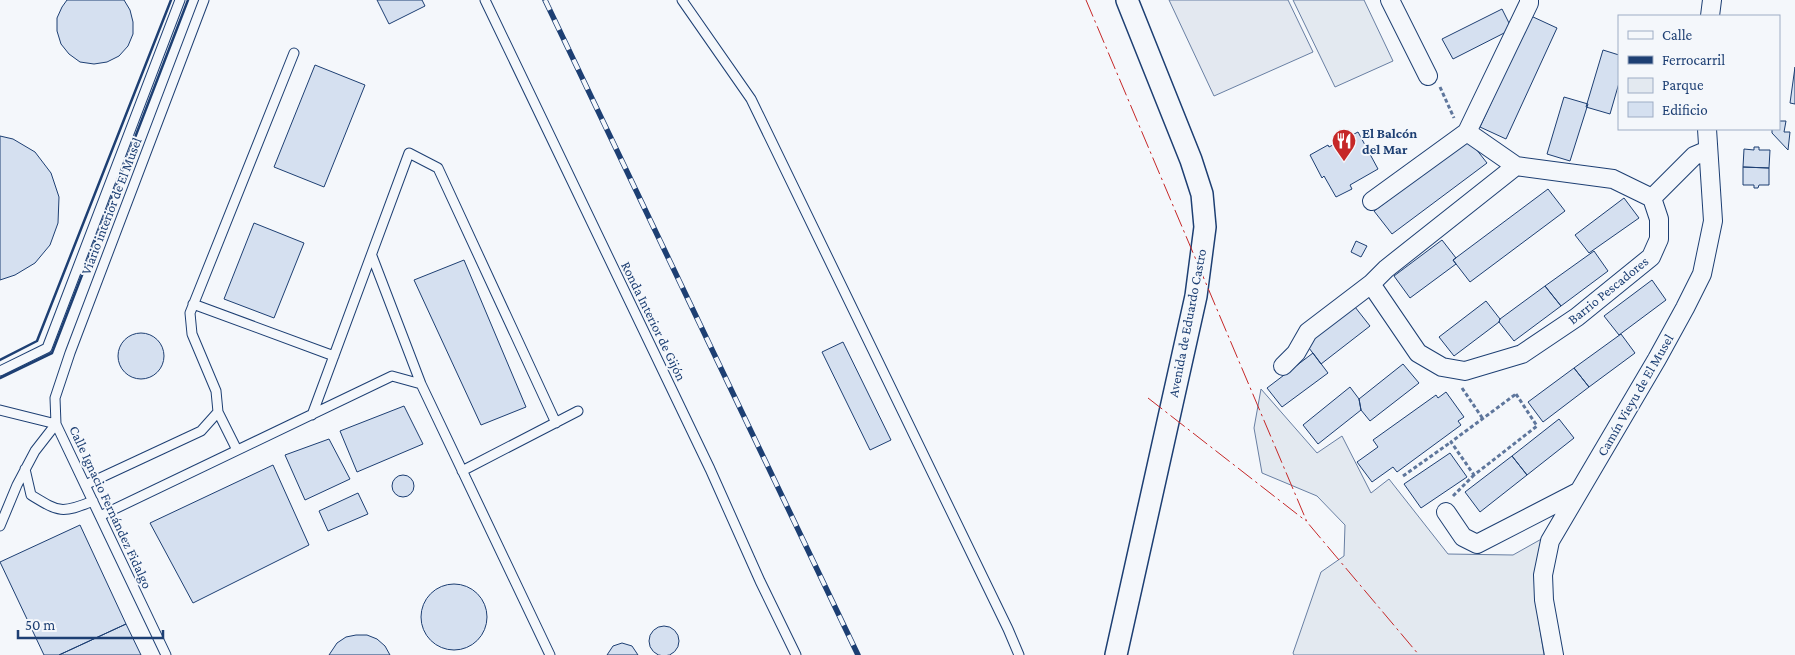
<svg xmlns="http://www.w3.org/2000/svg" width="1795" height="655" font-family="'Crimson Pro',serif">
	<style>
		.green { fill: #e3e9f0; stroke: #687fa3 }
		.parking { fill: #e3e8f0; stroke: #687fa3 }
		.building { fill: #d5e0f0; stroke: #1d3f73 }
		.lines { fill: none; stroke-linecap: round; stroke-linejoin: round }
		.service-casing { stroke: #1d3f73; stroke-width: 11 }
		.minor-casing { stroke: #1d3f73; stroke-width: 20 }
		.tertiary-casing { stroke: #1d3f73; stroke-width: 24 }
		.path { stroke: #5e769c; stroke-width: 3; stroke-dasharray: 4 2.5; stroke-linecap: butt }
		.service { stroke: #f4f7fb; stroke-width: 9 }
		.minor { stroke: #f4f7fb; stroke-width: 18 }
		.tertiary { stroke: #f4f7fb; stroke-width: 21 }
		.rail-casing { stroke: #1d3f73; stroke-width: 5.5 }
		.rail { stroke: #f4f7fb; stroke-width: 4; stroke-dasharray: 11; stroke-linecap: butt }
		.wall { stroke: #1d3f73; stroke-width: 2.5 }
		.power { stroke: #c62828; stroke-width: 1; stroke-dasharray: 18 4 2.5 4; stroke-linecap: butt }
		.labels { text-anchor: middle; dominant-baseline: central; stroke-width: 4; stroke-linejoin: round; paint-order: stroke }
		.poi-label { font-size: 14px; font-weight: bold; fill: #1d3f73; stroke: #f4f7fb; text-anchor: start }
		.street-label { font-size: 14px; fill: #1d3f73; stroke: #f4f7fb }
	</style>
	<rect width="100%" height="100%" fill="#f4f7fb"/>
	<!-- green -->
	<path class="green" d="M1293 0H1364L1393 61 1335 87Z
		M1261 389 1317 453 1342 436 1371 493 1389 479 1448 554 1513 555 1545 537 1537 610 1544 655H1294L1293 653 1321 572 1344 556 1345 525 1317 496 1262 473 1254 428Z"/>
	<!-- parking -->
	<path class="parking" d="M1169 0H1288L1313 52 1214 96Z"/>
	<!-- building -->
	<path class="building" d="M67 0H124L130 10 133 22V34L128 46 119 56 107 62 94 64 80 62 69 54 61 44 57 31V18L62 7Z
		M377 0H422L425 6 389 24Z
		M1502 9 1512 29 1453 59 1442 39Z
		M1531 16 1557 28 1506 139 1480 127Z
		M1603 50 1619 55V83L1610 114 1586 107Z
		M315 65 365 85 324 187 274 167Z
		M1795 67V104L1790 103Z
		M1564 97 1588 104 1570 161 1547 154Z
		M1779 121H1786L1784 132H1790L1788 150 1772 133V129H1779Z
		M1358 132 1378 169 1350 185 1352 189 1336 197 1324 176 1322 178 1310 155 1328 145 1329 147Z
		M0 136 13 139 35 152 51 173 59 197 58 223 50 245 35 263 15 275 0 280Z
		M1469 140 1487 163 1392 234 1374 211Z
		M1754 147H1759V150H1770L1769 168 1743 167 1744 149 1754 150Z
		M1743 167 1769 168V185H1759L1758 188H1754V185H1743Z
		M1548 189 1565 211 1470 282 1453 260Z
		M1624 198 1639 218 1589 253 1575 235Z
		M254 223 304 243 274 318 224 299Z
		M1442 240 1456 258 1453 260 1456 264 1410 298 1394 276Z
		M1356 241 1367 246 1361 257 1351 252Z
		M1594 251 1608 271 1561 306 1545 286Z
		M464 260 526 407 481 425 414 280Z
		M1652 280 1666 300 1619 335 1604 316Z
		M1545 286 1561 306 1514 341 1499 322 1500 319Z
		M1486 301 1500 319 1499 322 1454 356 1439 337Z
		M1355 307 1370 326 1321 364 1306 344Z
		M118 356a23 23 0 1 1 46 0a23 23 0 1 1-46 0Z
		M1621 334 1635 353 1589 387 1574 368Z
		M843 342 891 440 870 450 822 352Z
		M1313 353 1328 373 1282 407 1267 388Z
		M1403 364 1419 383 1370 421 1361 410 1359 399Z
		M1574 368 1589 387 1543 422 1528 402Z
		M1350 387 1359 399 1361 410 1318 444 1303 425Z
		M1446 392 1464 417 1458 421 1461 425 1397 472 1393 467 1372 482 1357 462 1378 447 1373 440 1436 395 1438 398Z
		M404 406 423 444 357 472 340 431Z
		M1559 419 1574 438 1527 475 1512 456Z
		M329 439 350 479 305 500 285 455Z
		M1450 453 1467 477 1421 508 1404 484Z
		M1512 456 1527 475 1480 512 1465 492Z
		M273 465 309 545 193 603 150 523Z
		M392 486a11 11 0 1 1 22 0a11 11 0 1 1-22 0Z
		M358 493 368 514 328 531 319 511Z
		M80 525 126 624 59 655H44L0 562Z
		M421 617a33 33 0 1 1 66 0a33 33 0 1 1-66 0Z
		M126 624 141 655H59Z
		M649 641a15 15 0 1 1 30 0a15 15 0 1 1-30 0Z
		M356 635H367L377 639 385 646 390 655H329L337 643 346 637Z
		M622 643 632 646 638 655H607L613 646Z"/>
	<g class="lines">
		<defs>
			<path id="service" d="M485 0 710 469 760 581 796 655
				M682 0 751 99 1008 629 1019 655
				M372 256 421 384
				M193 304 334 356
				M0 371 47 348 180 0
				M0 410 56 424
				M218 412 237 450
				M312 415 409 153 438 168 556 423
				M25 469 31 495C59 512 61 514 93 501
				M462 471 578 411
				M85 485 201 431 218 412 216 391 192 334 190 313 294 53
				M100 516 392 376 421 384 550 655
				M0 526 17 485 35 451 56 424
				M166 655 56 424 55 398 70 353 204 0"/>
			<path id="minor" d="M1390 0 1428 76
				M1710 16 1712 0
				M1516 166 1386 269 1371 284 1418 353 1442 367 1465 371 1522 354 1577 317 1651 257 1659 239V219L1652 198 1613 179 1516 166 1467 132 1529 3V0
				M1652 198 1694 156 1708 150
				M1372 201 1467 132
				M1283 366 1296 353 1308 332 1371 284
				M1446 512 1463 537 1477 544 1578 492
				M1554 655 1544 600 1543 575 1550 541 1657 359 1685 308 1702 274 1713 221 1707 129"/>
			<path id="tertiary" d="M1116 655 1196 296 1205 227 1202 194 1191 160 1127 0"/>
		</defs>
		<!-- service casing -->
		<use href="#service" class="service-casing"/>
		<!-- minor casing -->
		<use href="#minor" class="minor-casing"/>
		<!-- tertiary casing -->
		<use href="#tertiary" class="tertiary-casing"/>
		<!-- path -->
		<path class="path" d="M1440 87 1454 118
			M1462 388 1483 419
			M1516 394 1537 426 1474 475 1451 442Z
			M1403 476 1451 442
			M1453 496 1474 475"/>
		<!-- service -->
		<use href="#service" class="service"/>
		<!-- minor -->
		<use href="#minor" class="minor"/>
		<!-- tertiary -->
		<use href="#tertiary" class="tertiary"/>
		<defs>
			<path id="rail" d="M545 0 858 655"/>
		</defs>
		<!-- rail casing -->
		<use href="#rail" class="rail-casing"/>
		<!-- rail -->
		<use href="#rail" class="rail"/>
		<!-- wall -->
		<path class="wall" d="M0 360 37 341 171 0
			M0 378 52 353 188 0"/>
		<!-- power -->
		<path class="power" d="M1086 0 1307 522 1419 655
			M1148 398 1306 521"/>
	</g>
	<!-- icons -->
	<defs>
		<symbol id="restaurant-pin" viewBox="-11 -11 22 30"><path d="M0 17L-7.5 6A9.5 9.5 0 1 1 7.5 6Z" fill="#c62828" stroke="#f4f7fb"/><path d="M-5-6h1v4h1v-4h1v4h1v-4h1v5L-1.5 .5V6h-2V.5L-5-1ZM5-6V6H3V1.5H1.5Q1.5-4 5-6Z" fill="#fff"/></symbol>
	</defs>
	<g fill-rule="evenodd">
		<use href="#restaurant-pin" x="1330" y="127" width="28" height="38"/>
	</g>
	<g class="labels">
		<!-- poi labels -->
		<g class="poi-label">
			<text x="1362" y="133">El Balcón<tspan x="1362" dy="16">del Mar</tspan></text>
		</g>
		<!-- street labels -->
		<g class="street-label">
			<text transform="translate(111 206) rotate(-69)">Viario interior de El Musel</text>
			<text transform="translate(1608 290) rotate(-39)">Barrio Pescadores</text>
			<text transform="translate(654 321) rotate(64)">Ronda Interior de Gijón</text>
			<text transform="translate(1187 323) rotate(-79)">Avenida de Eduardo Castro</text>
			<text transform="translate(1635 395) rotate(-60)">Camín Vieyu de El Musel</text>
			<text transform="translate(111 507) rotate(65)">Calle Ignacio Fernández Fidalgo</text>
		</g>
	</g>
	<!-- legend -->
	<rect x="1618" y="15" width="162" height="115" fill="#f4f7fb" stroke="#9eadc5"/>
	<rect x="1628" y="31" width="25" height="8" fill="#f4f7fb" stroke="#9eadc5"/>
	<text x="1662" y="40" font-size="15" fill="#1d3f73">Calle</text>
	<rect x="1628" y="56" width="25" height="8" fill="#1d3f73" stroke="#9eadc5"/>
	<text x="1662" y="65" font-size="15" fill="#1d3f73">Ferrocarril</text>
	<rect x="1628" y="78" width="25" height="15" fill="#e3e9f0" stroke="#9eadc5"/>
	<text x="1662" y="90" font-size="15" fill="#1d3f73">Parque</text>
	<rect x="1628" y="102" width="25" height="15" fill="#d5e0f0" stroke="#9eadc5"/>
	<text x="1662" y="115" font-size="15" fill="#1d3f73">Edificio</text>
	<!-- scale -->
	<path d="M18 630v8h145v-8" fill="none" stroke="#1d3f73" stroke-width="2.5"/>
	<text x="25" y="630" font-size="15" fill="#1d3f73" stroke="#f4f7fb" stroke-width="4" paint-order="stroke">50 m</text>
</svg>
